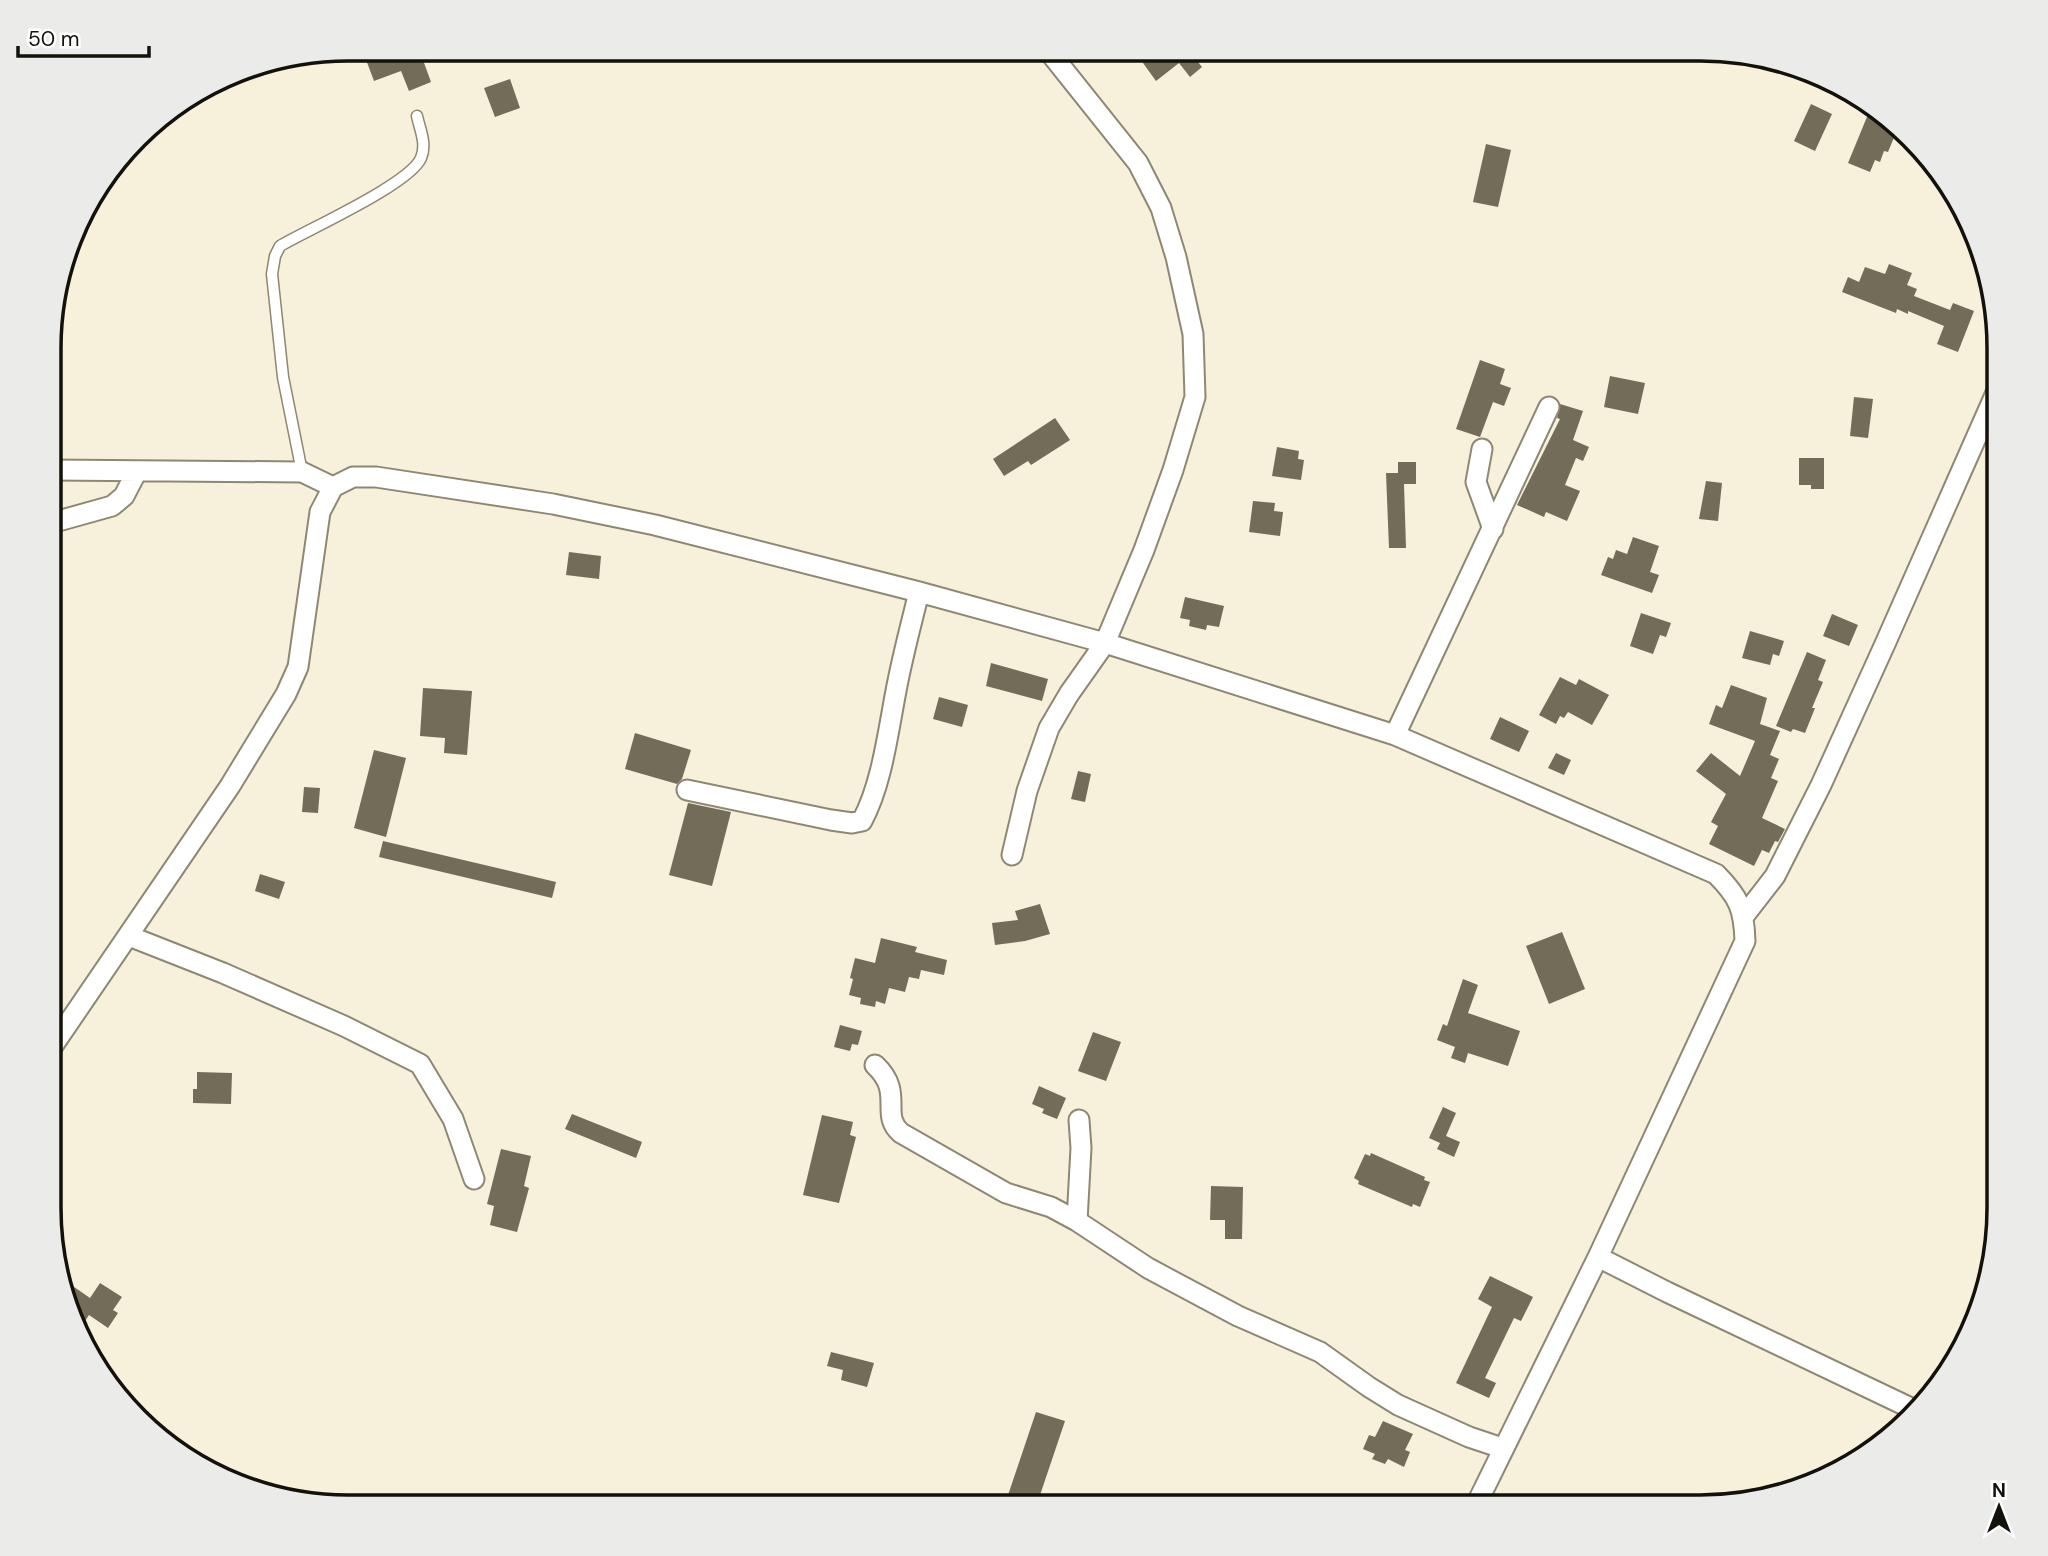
<svg xmlns="http://www.w3.org/2000/svg" width="2048" height="1556" font-family="'DM Sans',sans-serif">
	<style>
		.building { fill: #726c59 }
		.lines { fill: none; stroke-linecap: round; stroke-linejoin: round }
		.lane-casing { stroke: #8d8773; stroke-width: 13 }
		.street-casing { stroke: #8d8773; stroke-width: 23 }
		.lane { stroke: #fff; stroke-width: 10 }
		.street { stroke: #fff; stroke-width: 19 }
		.rim { fill: none; stroke: #13110a; stroke-width: 3.5 }
	</style>
	<rect width="100%" height="100%" fill="#f7f1db"/>
	<!-- building -->
	<path class="building" d="M362 49H419L431 82 409 91 401 71 374 81Z
		M1142 49H1196L1191 53 1202 67 1190 77 1179 63 1156 81 1143 63 1149 59Z
		M510 79 520 108 495 117 484 88Z
		M1811 104 1832 114 1815 151 1794 141Z
		M1869 112 1896 123 1891 134 1895 135 1888 152 1884 151 1880 162 1875 160 1870 172 1848 163Z
		M1486 144 1511 150 1498 207 1473 202Z
		M1889 264 1912 273 1907 285 1917 289 1914 296 1950 310 1953 303 1974 311 1958 352 1937 344 1944 326 1908 311V314L1897 309 1896 313 1842 292 1848 277 1859 282 1865 267 1885 274Z
		M1480 360 1505 369 1500 384 1511 388 1504 406 1493 402 1480 437 1456 429Z
		M1610 376 1645 383 1638 414 1604 407Z
		M1854 397 1873 399 1868 438 1850 436Z
		M1560 404 1583 411 1573 440 1589 447 1583 461 1576 458 1565 485 1580 491 1567 521 1546 512 1544 517 1517 505 1560 419 1557 418Z
		M1055 418 1070 440 1031 465 1028 461 1004 476 993 459Z
		M1277 447 1299 451 1298 459 1304 460 1301 480 1272 476Z
		M1799 458H1824V489H1811V485H1799Z
		M1398 462H1416V484H1404L1406 548H1389L1386 473H1398Z
		M1706 481 1722 483 1718 521 1699 519Z
		M1253 501 1275 503 1274 511 1283 512 1280 536 1249 532Z
		M1633 537 1659 546 1650 572 1659 575 1652 593 1601 575 1608 557 1613 559 1616 550 1627 554Z
		M569 552 601 556 599 579 566 575Z
		M1185 597 1224 606 1219 627 1207 625 1206 630 1189 626 1190 620 1180 618Z
		M1641 613 1671 623 1666 637 1660 635 1653 654 1630 646Z
		M1832 614 1858 625 1849 646 1823 636Z
		M1750 631 1784 641 1779 656 1773 654 1770 665 1742 658Z
		M1807 652 1826 660 1818 680 1823 682 1812 708H1815L1805 733 1793 729 1791 732 1776 726Z
		M991 663 1048 679 1042 701 986 686Z
		M1560 677 1576 685 1579 679 1609 695 1592 725 1568 712 1564 718 1560 716 1556 724 1539 715Z
		M1731 685 1767 698 1760 724 1780 731 1770 755 1779 759 1771 778 1778 781 1762 818 1785 829 1778 842 1775 841 1769 853 1762 850 1754 866 1709 844 1718 826 1711 822 1726 794 1696 771 1711 753 1740 776 1755 741 1709 724 1716 705 1722 708Z
		M423 688 472 691 467 755 444 753 445 738 420 736Z
		M939 697 968 705 962 727 933 719Z
		M1500 717 1529 731 1519 752 1490 739Z
		M635 733 691 750 682 779 677 784 625 769Z
		M374 750 406 758 386 837 354 828Z
		M1556 753 1571 760 1564 775 1548 768Z
		M1078 771 1091 774 1085 802 1071 799Z
		M304 787 320 788 318 813 302 812Z
		M688 803 731 812 712 886 669 875Z
		M383 841 556 882 552 898 379 857Z
		M260 874 285 882 279 899 255 891Z
		M1040 904 1050 934 1025 941 995 945 992 923 1018 920 1015 911Z
		M1562 932 1585 989 1549 1004 1526 946Z
		M881 938 917 947 915 952 947 960 944 975 921 970 919 979 909 977 905 992 889 988 885 1004 876 1001 875 1007 860 1004 861 998 849 995 853 979 850 978 855 958 875 963Z
		M1463 979 1478 985 1468 1013 1520 1031 1508 1066 1468 1053 1465 1063 1451 1058 1455 1047 1437 1040 1443 1024 1447 1026Z
		M840 1025 862 1031 858 1045 852 1044 850 1051 834 1047Z
		M1093 1032 1121 1042 1106 1081 1078 1071Z
		M197 1072 232 1073 231 1104 193 1103V1089H197Z
		M1039 1086 1066 1098 1057 1119 1042 1113 1044 1109 1032 1104Z
		M1443 1107 1456 1113 1446 1136 1460 1142 1454 1157 1437 1149 1440 1143 1429 1138Z
		M572 1114 642 1142 636 1158 565 1129Z
		M822 1115 853 1122 850 1135 856 1137 839 1203 803 1195Z
		M501 1149 531 1156 524 1186 529 1188 517 1232 490 1225 494 1206 487 1204Z
		M1371 1153 1425 1177 1424 1180 1430 1182 1420 1207 1413 1204 1412 1207 1358 1184 1359 1181 1354 1178 1365 1154 1370 1156Z
		M1211 1186 1243 1187 1242 1239H1225V1220H1210Z
		M1490 1276 1533 1297 1521 1321 1514 1318 1485 1378 1496 1383 1489 1398 1456 1383 1492 1307 1478 1299Z
		M64 1280 90 1298 100 1283 122 1297 113 1310 118 1313 108 1328 89 1315 78 1332Z
		M831 1352 874 1363 867 1387 841 1380 843 1370 827 1366Z
		M1036 1412 1065 1421 1036 1507H1004Z
		M1383 1421 1413 1434 1405 1450 1410 1452 1404 1467 1388 1459 1385 1464 1372 1459 1375 1454 1363 1449 1369 1435 1375 1437Z"/>
	<g class="lines">
		<defs>
			<path id="lane" d="M302 472 283 377 272 274 275 256 280 246C309 229 410 184 421 158 427 144 420 130 417 116"/>
			<path id="street" d="M1482 449 1476 482 1493 529
				M51 470 302 472 333 487
				M51 523 112 506 124 496 137 471
				M1395 735 1549 407
				M687 790 831 820 852 823 862 821C882 784 888 732 896 691 902 658 911 625 919 592
				M1012 855 1027 791 1049 728 1069 694 1105 643 1144 550 1173 470 1195 397 1193 334 1176 257 1161 208 1138 163 1047 49
				M1744 916 1775 876 1821 785 1885 644 1999 386
				M129 936 223 973 344 1026 420 1064 453 1119 474 1179
				M50 1050 230 786 286 694 298 667 320 512 333 487 353 477H376L553 504 655 525 919 592 1105 643 1395 735 1716 874C1739 897 1744 909 1745 941L1598 1257 1667 1292 1917 1411
				M875 1065C905 1093 879 1114 901 1133L1006 1193 1051 1207 1077 1221 1148 1268 1238 1316 1320 1352 1369 1387 1398 1405 1469 1437 1502 1448
				M1077 1221 1081 1148 1079 1120
				M1475 1507 1598 1257"/>
		</defs>
		<!-- lane casing -->
		<use href="#lane" class="lane-casing"/>
		<!-- street casing -->
		<use href="#street" class="street-casing"/>
		<!-- lane -->
		<use href="#lane" class="lane"/>
		<!-- street -->
		<use href="#street" class="street"/>
	</g>
	<!-- crop -->
	<path d="M0 0H2048V1556H0ZM348 61H1700A287 287 0 0 1 1987 348V1208A287 287 0 0 1 1700 1495H348A287 287 0 0 1 61 1208V348A287 287 0 0 1 348 61Z" fill="#ebebea" fill-rule="evenodd"/>
	<path class="rim" d="M348 61H1700A287 287 0 0 1 1987 348V1208A287 287 0 0 1 1700 1495H348A287 287 0 0 1 61 1208V348A287 287 0 0 1 348 61Z"/>
	<!-- north arrow -->
	<g transform="translate(1999 1507)" stroke="#fefefe" stroke-width="5" paint-order="stroke">
	<path d="M0-5L12 26L0 18L-12 26Z" fill="#13110a"/>
	<text y="-10" font-size="19" font-weight="bold" text-anchor="middle" fill="#13110a">N</text>
	</g>
	<!-- scale -->
	<path d="M18 46v10h131v-10" fill="none" stroke="#13110a" stroke-width="3.5"/>
	<text x="28" y="46" font-size="21" fill="#13110a" stroke="#fefefe" stroke-width="5" paint-order="stroke">50 m</text>
</svg>
